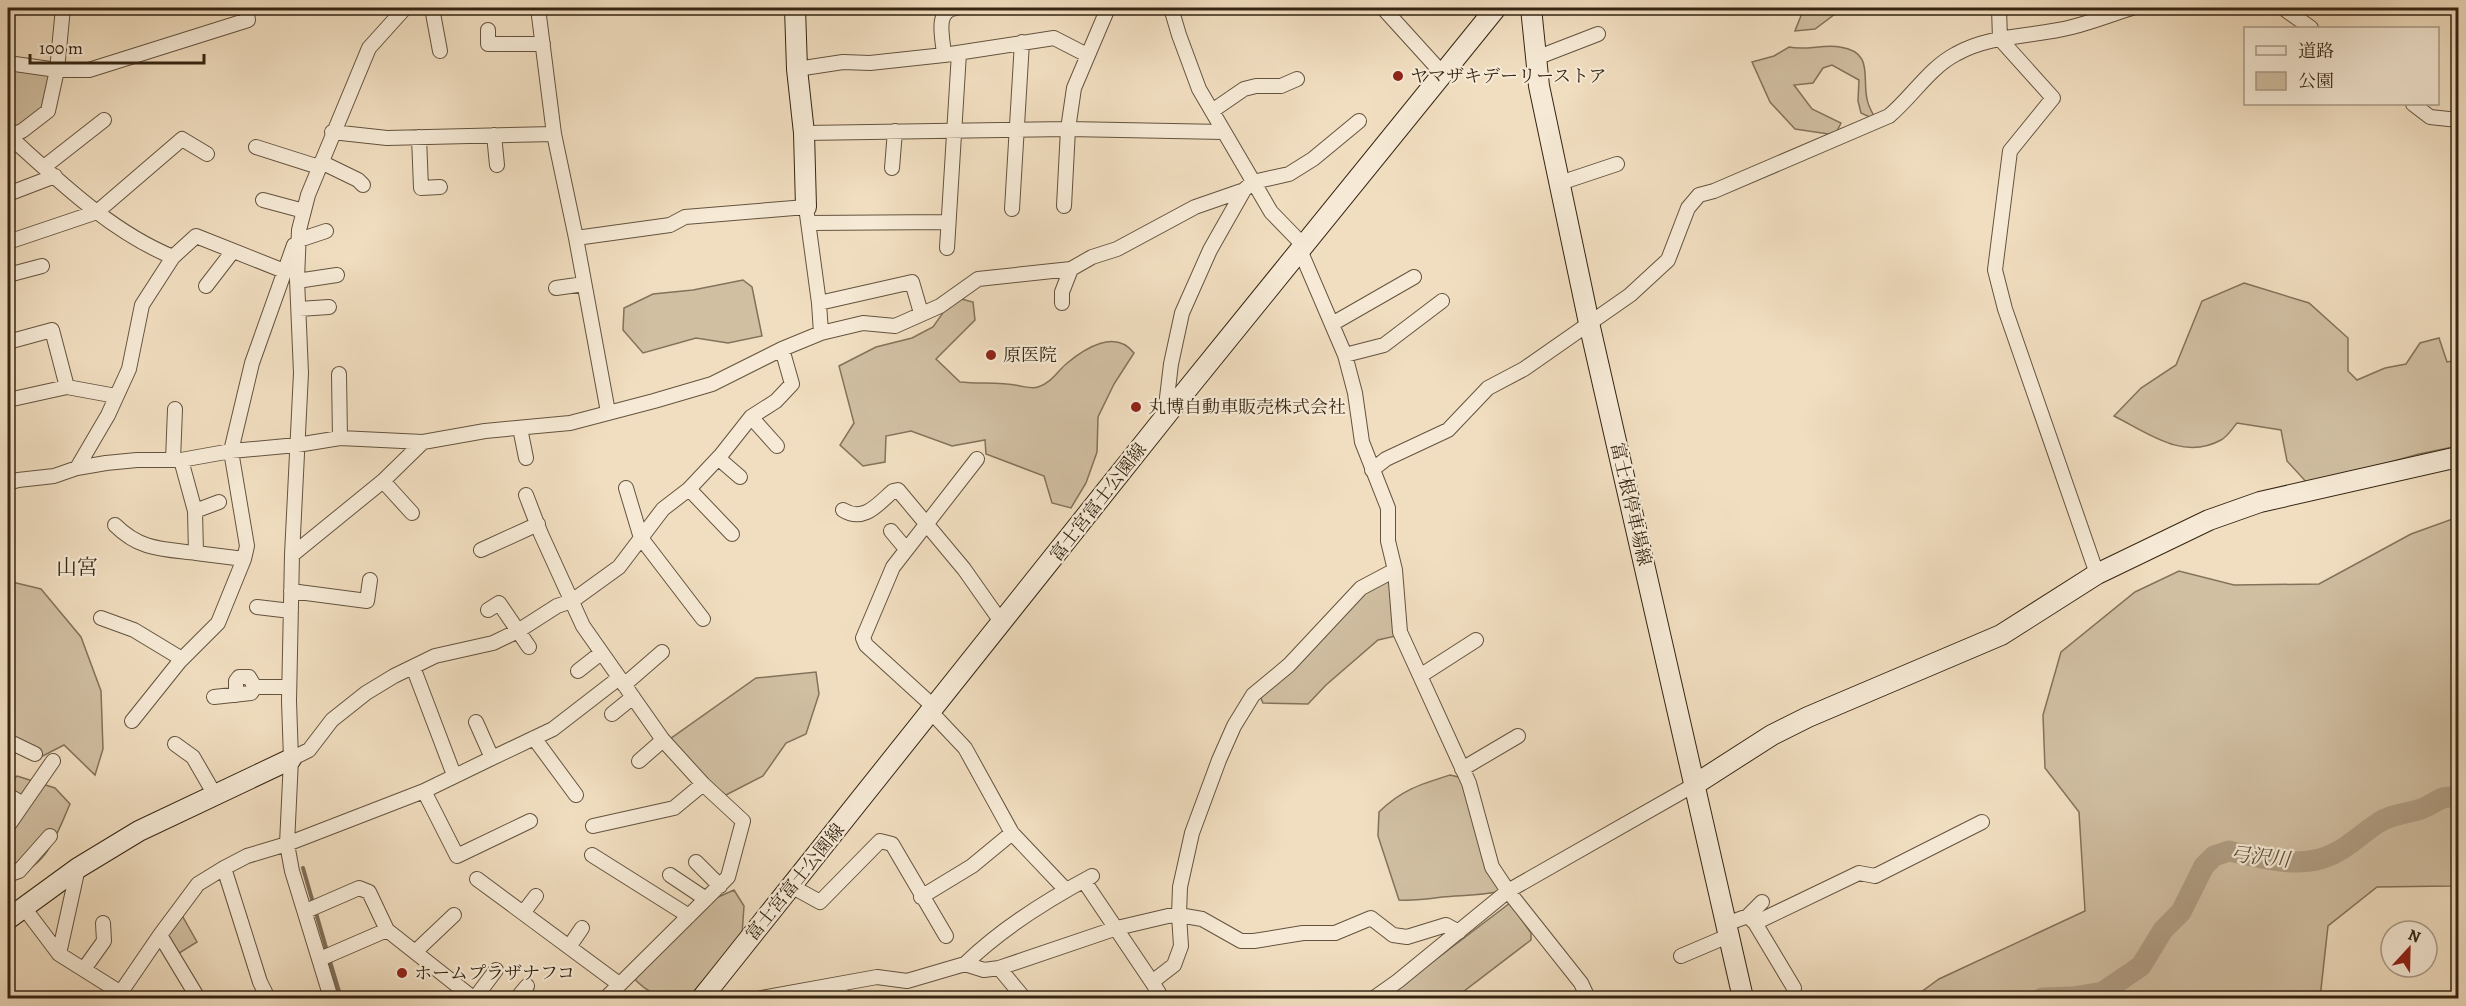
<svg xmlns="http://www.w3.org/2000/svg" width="2466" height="1006" font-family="Alegreya,'Noto Serif JP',serif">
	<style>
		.green { fill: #d1bfa2; stroke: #83725a; stroke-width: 1.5 }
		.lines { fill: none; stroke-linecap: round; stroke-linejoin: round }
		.stream { stroke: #7f6e57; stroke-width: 4 }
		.river { stroke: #b19f85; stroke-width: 21 }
		.street-casing { stroke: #64533e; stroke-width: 16 }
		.secondary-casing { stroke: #352512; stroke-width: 22 }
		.street { stroke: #f6ead6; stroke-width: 14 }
		.secondary { stroke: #f6ead6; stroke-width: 20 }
		.poi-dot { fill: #8f2418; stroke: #f6ead6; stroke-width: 2 }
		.labels { text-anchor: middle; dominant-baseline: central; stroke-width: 4.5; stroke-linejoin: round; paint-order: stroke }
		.poi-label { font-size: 18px; fill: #352512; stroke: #f6ead6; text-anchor: start }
		.street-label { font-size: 18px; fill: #352512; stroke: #f6ead6 }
		.water-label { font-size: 20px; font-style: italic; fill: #60503a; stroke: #f6ead6 }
		.quarter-label { font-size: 21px; fill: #352512; stroke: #f6ead6 }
	</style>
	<rect width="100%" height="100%" fill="#f1dec0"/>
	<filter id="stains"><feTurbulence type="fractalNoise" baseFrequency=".00333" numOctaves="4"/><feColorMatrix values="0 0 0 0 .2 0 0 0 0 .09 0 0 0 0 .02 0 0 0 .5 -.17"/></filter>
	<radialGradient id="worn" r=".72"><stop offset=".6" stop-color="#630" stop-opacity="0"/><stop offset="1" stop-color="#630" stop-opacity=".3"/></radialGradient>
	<!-- green -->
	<path class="green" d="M1804 8H1843L1815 29 1795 31Z
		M1789 47C1806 51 1823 44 1840 47 1874 52 1862 77 1867 99 1868 106 1873 114 1876 120L1861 113 1858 101 1859 80 1832 65 1823 68 1813 83 1794 85 1812 109 1841 123 1835 135 1795 129 1770 102 1752 62 1774 56Z
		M10 64 57 70 48 111 8 136V90Z
		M743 280 752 287 762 336 728 343 696 338 643 353 623 330 624 308 653 294 693 290Z
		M2244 283 2309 303 2348 338V371L2357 380 2385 368 2406 364 2420 343 2439 338 2447 362 2458 360V446L2419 454 2309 485 2287 461 2281 430 2237 423C2232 429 2227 437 2221 440 2183 461 2148 433 2114 416L2141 388 2176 365 2202 301Z
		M954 297 973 302 975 320 936 359 960 382C980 384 1001 382 1020 386 1026 387 1033 389 1038 387 1051 383 1057 372 1066 364 1085 348 1115 329 1134 353L1114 384 1098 417 1097 452 1086 483 1071 508 1052 503 1044 476 986 454 985 440 952 446 911 431 886 436 885 462 863 466 840 445 854 423 839 366 876 347 912 338 933 327Z
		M2458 517V883L2451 886 2377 887 2328 926 2320 998H2153L2156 996 2151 998H1913L1939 979 2085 911 2079 812 2045 768 2043 715 2061 652 2135 592 2179 571 2234 585 2319 584 2411 534Z
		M1390 579 1396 636 1378 640 1326 685 1308 704 1263 703 1259 694 1367 590Z
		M8 581 41 589 81 637 101 691 103 749 95 775 64 745 35 760 8 743Z
		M816 672 819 694 806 734 786 743 763 776 722 797 670 739 756 678Z
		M1450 775 1463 778 1505 890C1484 896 1464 895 1442 897 1427 899 1414 901 1399 900L1378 836 1379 812C1401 790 1421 784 1450 775Z
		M17 776 55 788 70 804C55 838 47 868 8 878V786Z
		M734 890 744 906 742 935 688 998C662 998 649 996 632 976L716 898Z
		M1510 903 1531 933V940L1455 998H1385Z
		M179 910 197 942 173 957 160 935Z"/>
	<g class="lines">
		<!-- stream -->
		<path class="stream" d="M303 868 327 951
			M329 958 341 998"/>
		<!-- river -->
		<path class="river" d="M2042 998 2073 997 2103 992 2141 966 2163 930 2181 912 2204 866 2214 856 2229 851C2259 857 2289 867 2320 859 2343 853 2358 836 2378 823 2391 814 2406 814 2421 809 2437 803 2440 794 2458 798"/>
		<defs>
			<path id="street" d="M432 8 440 51
				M538 8 554 134 576 238 670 225 685 217 806 207 819 303 821 333
				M1171 8 1179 35 1199 89 1271 212 1304 246
				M1383 8 1442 73
				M1999 8 2000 39 2053 98 2010 151 1995 270 2005 309 2097 574
				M2283 8 2311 28
				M488 30V44H543
				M944 55C943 38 934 10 956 8
				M1536 58 1598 34
				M8 63 57 70H89L248 20 246 8
				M797 69 843 62 870 63 944 55 1054 38 1087 55
				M2413 104 2430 117 2458 120
				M1212 111 1244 89 1256 86H1281L1297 79
				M332 132 387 138 554 134
				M804 133 1068 129 1224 132
				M494 135 497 165
				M8 136 22 131 48 111 57 70 63 8
				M9 136C58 180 111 232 173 257L196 236 284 271
				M419 137 421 188 440 187
				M256 147 319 167
				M321 162 358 180 363 185
				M44 167 104 120
				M892 168 895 131
				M1560 183 1617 164
				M8 194 55 176
				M263 200 304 211
				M1064 206 1068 129 1074 88 1108 8
				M1012 209 1022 42
				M809 223 947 222
				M576 238 608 412
				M299 240 326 231
				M8 242 97 212 182 139 207 154
				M947 248 959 53
				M1300 250 1345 355 1355 393 1362 442 1388 508V541L1395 570 1400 632 1469 783 1492 867 1508 891 1581 983 1588 998
				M8 275 42 266
				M297 281 337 275
				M206 286 233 251
				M556 288 584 284
				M819 303 912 282 921 313
				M1062 303V292L1071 269 1092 257 1117 249 1195 207 1244 190 1253 182 1289 174 1313 159 1359 121
				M299 309 329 307
				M1332 324 1414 277
				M8 342 52 330 67 387
				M1345 355 1384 345 1442 301
				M339 374 340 438
				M8 400 67 387 116 396
				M1168 413 1166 406 1171 364 1182 313 1210 250 1244 190
				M751 417 777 446
				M520 428 526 458
				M718 458 740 477
				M173 460 175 409
				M181 460 195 511 196 553 244 559
				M77 468 108 415 129 369 142 305 173 257
				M1372 470 1386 459 1448 430 1488 388 1524 369 1630 295 1668 260 1688 208 1699 195 1714 191 1889 116C1912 97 1929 68 1956 54 1991 34 2034 37 2072 27 2092 22 2112 14 2132 8
				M383 481 412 513
				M8 483 18 480 54 476 77 468 106 463 137 460H181L231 451 297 445 340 438 423 442
				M626 488 641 538 703 619
				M689 489 732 534
				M526 495 541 534 583 626 663 740 703 784 743 821 728 877 606 998
				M843 510C864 523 878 504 893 491L898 490 964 569 1002 623
				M195 511 219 502
				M115 525C140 550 162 549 196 553
				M891 531 906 549
				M481 550 538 524
				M292 555 383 481 423 442 485 431 570 423 654 401 712 384 782 349 821 333 863 323 895 326 940 306 978 279 1071 269
				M291 591 367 601 370 580
				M257 607 291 611
				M488 610 499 603 529 647
				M101 618 134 630 182 659
				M413 667 454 775
				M578 671 601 653
				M1420 676 1476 640
				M624 685 662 652
				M236 695V681L239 677H249L255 687
				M214 697 251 693 255 687H289
				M934 707 866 645 863 638 893 567 977 459
				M931 712 965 748 1012 833 1066 890
				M612 714 633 697
				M132 721 180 661 218 623 244 559 247 546 231 451 252 363 294 245
				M476 722 492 758
				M534 738 576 795
				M8 741 35 754
				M175 744 193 757 215 795
				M291 759 309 750 332 720 366 693 394 676 435 656 493 643 518 631 557 606 572 601 619 567 663 509 689 489 721 455 751 417 776 401 792 384 782 349
				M639 761 663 740
				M1462 769 1518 736
				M424 791 457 856 530 821
				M8 795 23 804
				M8 826 53 761
				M593 826 674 808 703 784
				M592 855 689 916
				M696 862 720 886
				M78 868 59 954 129 998
				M224 868 260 982 268 998
				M8 875 19 871 50 836
				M670 875 706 899
				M477 879 619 984
				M1084 881 1152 982
				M791 886 820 902 880 841 892 844 946 936
				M921 897 972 866 1012 833
				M25 909 59 954
				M306 911 359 888 369 892 387 930
				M523 913 536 896
				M1748 916 1762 902
				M1755 923 1794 988
				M1726 924 1748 916 1755 923 1859 873 1875 876 1982 822
				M160 935 198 998
				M569 947 582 928
				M415 952 454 915
				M1681 956 1728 936
				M320 959 387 930 473 998
				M965 964C1001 929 1047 900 1092 876
				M999 968 1024 998
				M84 969 104 941 103 923
				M836 985 845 998
				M121 992 160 935 198 884 224 868 247 856 287 844 424 791 492 758 553 729 619 678
				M331 998 292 871 287 844 291 759 289 701 292 555 301 373 297 279 299 230 308 195 369 48 405 8
				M475 998 496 970
				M517 998 527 986
				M761 998 877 977 907 981 965 964 984 970 999 968 1117 928 1168 916 1179 915 1202 919 1241 941H1254L1303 933H1335L1371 918 1393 935 1407 937 1446 925 1459 932
				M1162 998 1152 982 1174 965 1181 946 1179 915 1180 887 1192 833 1219 760 1234 726 1253 695 1289 665 1361 588 1395 570
				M1374 998 1398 981 1508 891 1694 785"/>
			<path id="secondary" d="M795 8 797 69 804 133 806 207
				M1531 8 1539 86 1589 323 1743 998
				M1694 785 1772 735 1808 717 2001 635 2097 574 2209 520 2260 502 2458 457
				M8 919 78 868 139 831 291 759
				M702 998 1168 413 1496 8"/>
		</defs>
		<!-- street casing -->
		<use href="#street" class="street-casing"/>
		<!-- secondary casing -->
		<use href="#secondary" class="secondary-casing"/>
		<!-- street -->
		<use href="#street" class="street"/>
		<!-- secondary -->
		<use href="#secondary" class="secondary"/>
	</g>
	<!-- markers -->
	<g class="poi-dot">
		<circle cx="1398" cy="76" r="6"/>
		<circle cx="991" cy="355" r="6"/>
		<circle cx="1136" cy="407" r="6"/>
		<circle cx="402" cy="973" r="6"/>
	</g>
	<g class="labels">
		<!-- poi labels -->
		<g class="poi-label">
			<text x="1410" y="76">ヤマザキデーリーストア</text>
			<text x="1003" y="355">原医院</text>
			<text x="1148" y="407">丸博自動車販売株式会社</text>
			<text x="414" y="973">ホームプラザナフコ</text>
		</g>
		<!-- street labels -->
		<g class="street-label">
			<text transform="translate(1098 502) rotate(-52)">富士宮富士公園線</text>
			<text transform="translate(1631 504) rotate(77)">富士根停車場線</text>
			<text transform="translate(795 882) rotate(-51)">富士宮富士公園線</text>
		</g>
		<!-- water labels -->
		<g class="water-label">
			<text transform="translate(2260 857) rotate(6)">弓沢川</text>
		</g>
		<!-- quarter labels -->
		<g class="quarter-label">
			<text x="77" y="567">山宮</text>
		</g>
	</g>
	<!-- margin -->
	<rect width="2466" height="1006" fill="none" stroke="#f1dec0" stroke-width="30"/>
	<rect x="9" y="9" width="2448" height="988" fill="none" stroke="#352512" stroke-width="3"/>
	<rect x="15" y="15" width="2436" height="976" fill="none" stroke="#352512" stroke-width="1.5"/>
	<!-- legend -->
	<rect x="2244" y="27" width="195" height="78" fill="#f6ead6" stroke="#a99b88" stroke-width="1.5"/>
	<rect x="2256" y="46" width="30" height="9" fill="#f6ead6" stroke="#a99b88" stroke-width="1.5"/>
	<text x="2298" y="57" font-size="18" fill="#352512">道路</text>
	<rect x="2256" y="72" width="30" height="18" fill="#d1bfa2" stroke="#a99b88" stroke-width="1.5"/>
	<text x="2298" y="87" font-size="18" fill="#352512">公園</text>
	<!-- north arrow -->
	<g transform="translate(2409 949) rotate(22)"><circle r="28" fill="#f6ead6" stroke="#a99b88" stroke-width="1.5"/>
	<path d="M0-4.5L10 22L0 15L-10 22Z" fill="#8f2418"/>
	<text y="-9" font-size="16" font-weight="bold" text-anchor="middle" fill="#352512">N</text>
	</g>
	<!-- scale -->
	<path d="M30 54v9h174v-9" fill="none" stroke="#352512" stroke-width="3"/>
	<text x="39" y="54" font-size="18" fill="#352512" stroke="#f6ead6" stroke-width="4.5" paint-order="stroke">100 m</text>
	<rect width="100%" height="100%" filter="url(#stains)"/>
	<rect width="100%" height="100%" fill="url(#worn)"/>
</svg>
